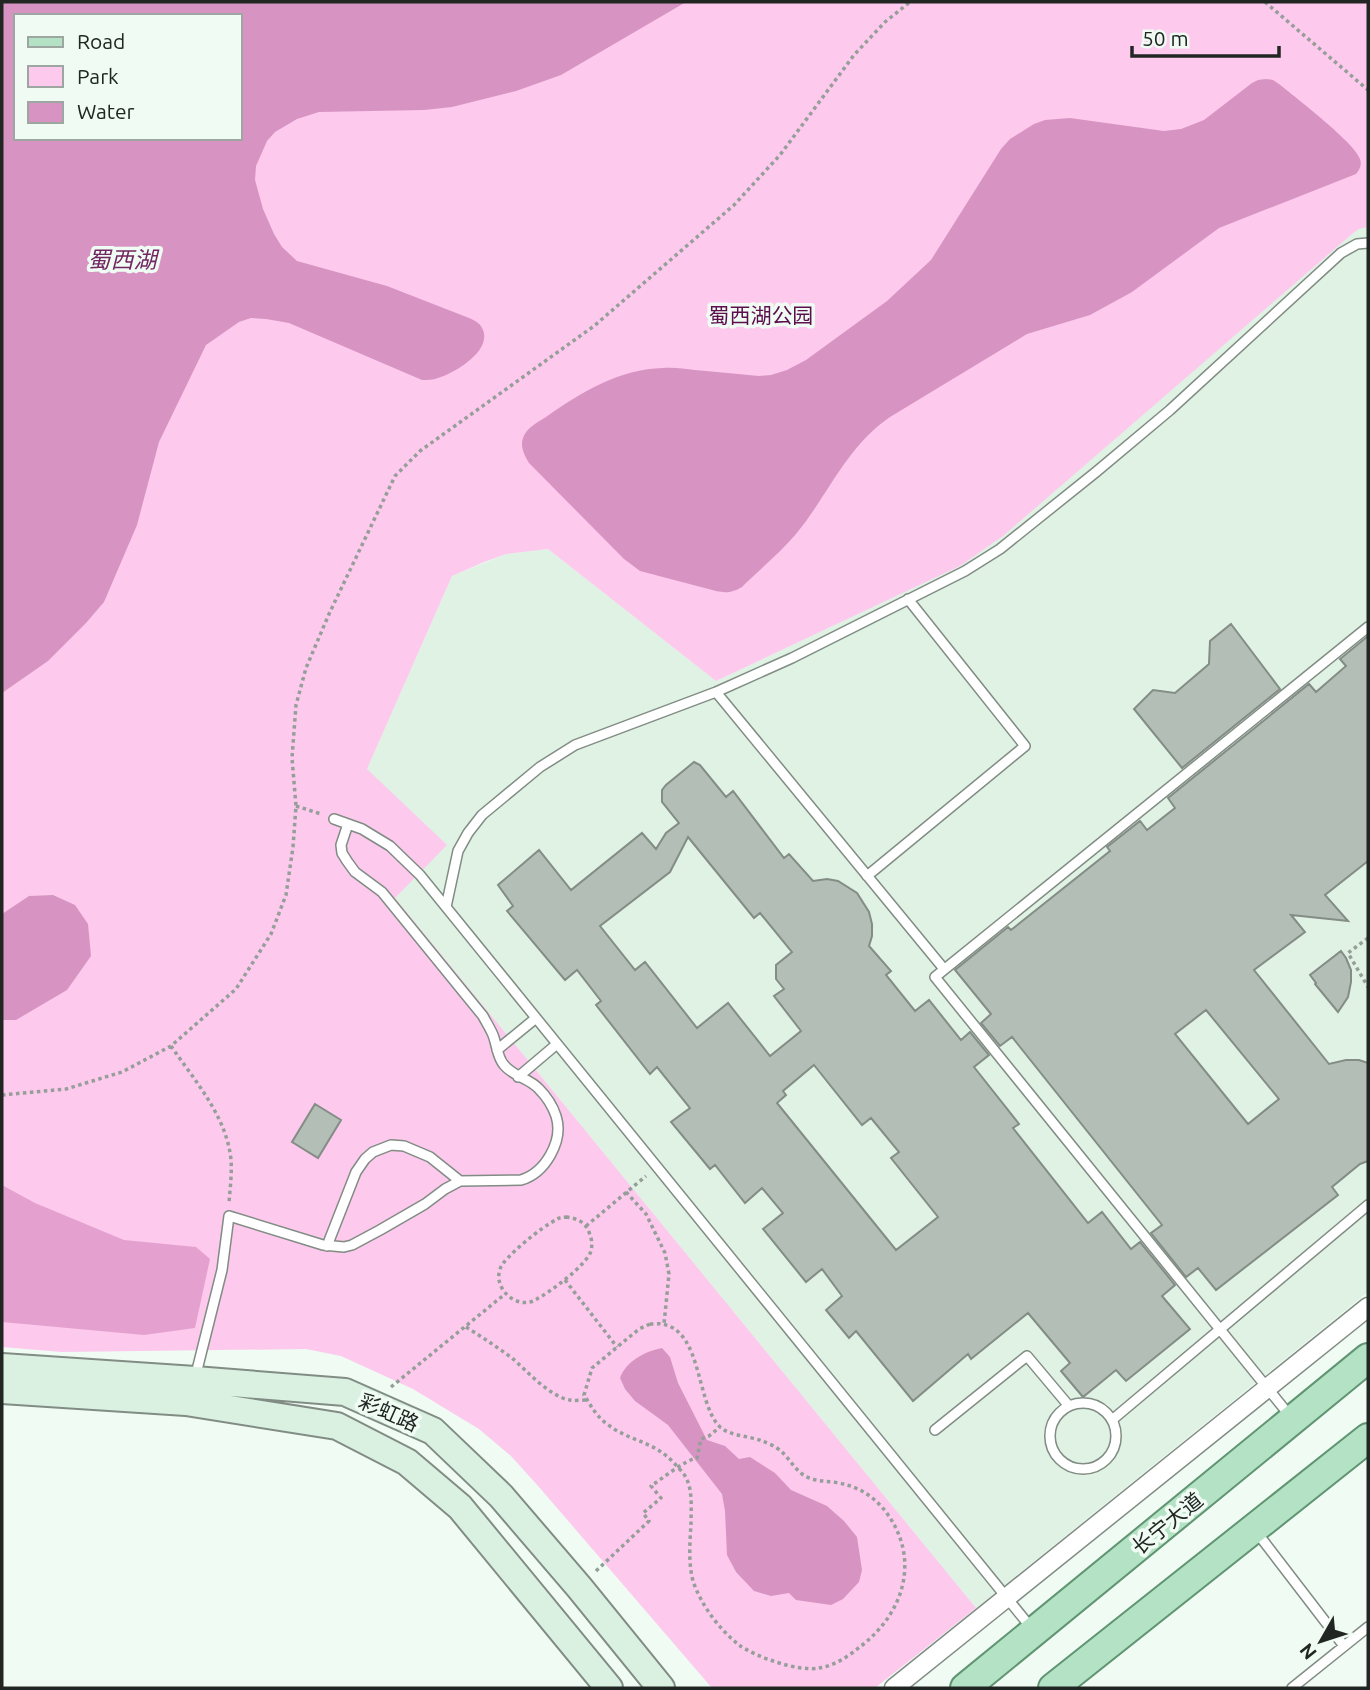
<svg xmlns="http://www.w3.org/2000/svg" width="1370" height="1690" font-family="Ubuntu,'Noto Sans SC',sans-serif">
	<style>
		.built { fill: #dff2e4 }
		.green { fill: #fdc9ed; fill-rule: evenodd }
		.forest { fill: #e4a1d0 }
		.water { fill: #d794c3; fill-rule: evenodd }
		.building { fill: #b3beb6; stroke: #838d86; stroke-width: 2; fill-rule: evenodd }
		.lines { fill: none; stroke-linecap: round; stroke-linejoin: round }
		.lane-casing { stroke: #818c84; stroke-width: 12 }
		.street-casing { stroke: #818c84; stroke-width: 21 }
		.secondary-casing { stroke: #818c84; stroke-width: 30 }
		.primary-casing { stroke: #609472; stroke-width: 32 }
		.path { stroke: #959e98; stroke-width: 3.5; stroke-dasharray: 3.5 3.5; stroke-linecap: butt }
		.lane { stroke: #fff; stroke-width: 9 }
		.street { stroke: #fff; stroke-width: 18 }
		.secondary { stroke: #daf1e1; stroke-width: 26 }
		.primary { stroke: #b4e2c4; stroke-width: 28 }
		.labels { text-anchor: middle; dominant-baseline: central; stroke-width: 7; stroke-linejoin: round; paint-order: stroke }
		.park-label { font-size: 21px; fill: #5d0f4d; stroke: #effbf3 }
		.street-label { font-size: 21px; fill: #212623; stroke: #effbf3 }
		.water-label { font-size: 23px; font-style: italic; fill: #732661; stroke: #effbf3 }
	</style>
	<rect width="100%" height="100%" fill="#effbf3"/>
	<!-- built -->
	<path class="built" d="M1368 227V1292L976 1608 395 898 367 769 452 576 506 554 548 549 716 681 960 566 1003 535 1352 234 1359 229Z"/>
	<!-- green -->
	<path class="green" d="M2 2H1368V227L1359 229 1352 234 1003 536 960 566 716 681 548 549 506 554 484 562 452 576 367 769 447 845 395 898 976 1608 875 1688H712L539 1487 511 1456 479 1429 413 1389 341 1356 306 1349 62 1352 2 1347ZM16 16H240V138H16Z"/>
	<!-- forest -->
	<path class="forest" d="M2 1185 35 1203 124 1240 196 1247 210 1259 195 1328 144 1335 2 1322Z"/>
	<!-- water -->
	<path class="water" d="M2 2H686L561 75 516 91 452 107 424 110 319 112 297 119 275 132 267 141 256 166 255 180 263 209 274 234 282 247 297 261 387 286 469 318C474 320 480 323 482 328 494 350 455 373 438 378 433 380 427 380 422 380L289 323 266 319 251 318 239 322 206 345 159 442 137 525 104 602 86 623 48 661 2 693ZM16 16H240V138H16Z
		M1266 79 1273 80 1279 84C1295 97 1355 143 1360 159 1362 165 1360 169 1356 174L1219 228 1132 292 1090 315 1027 334 890 417C846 447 829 494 796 534 780 553 759 570 742 587 732 593 726 593 716 591L640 571 624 559 529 463C524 455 520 446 523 438 526 428 538 422 546 417 581 392 620 369 663 368 674 367 685 369 695 370 717 372 738 374 759 376L771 375 787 370 806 360 887 301 931 260 1001 149 1010 139 1034 124 1045 120 1070 118 1164 131 1181 129 1204 120 1252 83 1258 80Z
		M53 895 75 905 88 924 91 956 67 990 16 1020H2V914L29 896Z
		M662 1348 670 1357 678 1383 707 1440 725 1446 739 1459 750 1457 775 1473 791 1490 827 1506 844 1521 857 1537 862 1570 859 1582 843 1599 831 1605 796 1600 789 1593 771 1596 754 1591 736 1572 727 1555 725 1511 722 1494 668 1425 635 1401 625 1389 620 1378C626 1361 646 1351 662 1348Z"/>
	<!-- building -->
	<path class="building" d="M1231 624 1280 689 1182 768 1134 709 1153 690 1175 693 1209 664 1210 641Z
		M1368 636V861L1325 895 1348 921 1291 915 1305 932 1254 970 1329 1064 1346 1060H1359L1368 1063V1161L1360 1164 1332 1187 1338 1195 1216 1290 1198 1268 1186 1277 1151 1233 1162 1225 1012 1037 1000 1046 981 1023 991 1014 955 970 1008 927 1011 930 1110 851 1107 847 1140 821 1147 830 1175 808 1168 798 1309 684 1316 692 1346 666 1340 659ZM1206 1010 1279 1099 1248 1124 1175 1034Z
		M694 762 700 765 726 797 733 791 784 858 789 854 813 881 827 879 838 881 857 893 869 912 872 924V936L869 946 891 971 886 975 915 1011 929 1000 961 1040 970 1032 989 1055 974 1067 1019 1124 1013 1128 1088 1223 1102 1212 1131 1249 1140 1242 1175 1285 1162 1296 1190 1329 1126 1381 1116 1370 1083 1397 1061 1371 1070 1363 1028 1313 971 1359 968 1354 913 1401 856 1331 849 1338 826 1310 842 1296 822 1269 806 1282 763 1229 783 1213 762 1188 745 1203 715 1165 710 1169 671 1122 690 1108 657 1067 650 1074 596 1005 601 1001 577 970 565 980 507 911 513 906 498 885 539 850 571 890 642 833 656 849 666 833 679 823 662 802V790L666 785ZM688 837 754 918 760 913 792 952 776 965V979L784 989 774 996 801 1031 770 1056 728 1003 697 1028 645 962 635 970 600 926 670 872ZM814 1065 862 1125 871 1118 899 1152 891 1158 938 1217 896 1250 777 1103 786 1095 783 1091Z
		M1341 951 1346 958 1351 970V982L1348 997 1338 1012 1315 984 1316 983 1310 975Z
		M315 1104 341 1120 318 1158 292 1142Z"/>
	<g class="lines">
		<defs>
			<path id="lane" d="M716 692 792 658 965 571 1000 549 1096 472 1170 410 1341 253 1357 244 1368 243
				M334 819 362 829 390 846 420 875 1033 1630
				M867 876 1025 746 908 599
				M446 907 458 851 468 833 482 815 540 767 575 745 716 692 944 969
				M497 1050 536 1018
				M518 1077 557 1044
				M327 1246 356 1172 365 1159 373 1152 391 1145 404 1146 430 1157 460 1181
				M195 1378 222 1270 229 1216 323 1245 344 1247 352 1245 380 1230 425 1204 445 1189 460 1181 521 1180C545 1173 564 1141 556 1116 553 1107 546 1096 539 1089 529 1078 514 1077 504 1065 497 1057 497 1045 493 1035 490 1028 486 1022 483 1016L382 892 355 872 347 861 342 853 341 845 348 824
				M1050 1436a33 33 0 1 1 66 0a33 33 0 1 1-66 0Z
				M1290 1416 935 977 1368 627
				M1112 1420 1368 1205
				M935 1430 1027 1356 1069 1406
				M1255 1530 1344 1646
				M1292 1688 1368 1627"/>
			<path id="street" d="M894 1688 1368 1307"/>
			<path id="secondary" d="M2 1367 195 1380 345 1392 433 1431 501 1496 579 1587 661 1688
				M2 1390 186 1402 337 1426 407 1462 460 1507 609 1688"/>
			<path id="primary" d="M965 1688 1368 1358
				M1053 1688 1368 1438"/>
		</defs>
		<!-- lane casing -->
		<use href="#lane" class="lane-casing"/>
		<!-- street casing -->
		<use href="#street" class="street-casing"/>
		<!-- secondary casing -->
		<use href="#secondary" class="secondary-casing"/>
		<!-- primary casing -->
		<use href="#primary" class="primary-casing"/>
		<!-- path -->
		<path class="path" d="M1265 2 1368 90
			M296 806 321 814
			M1368 938 1348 953 1368 987
			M171 1046C195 1081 227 1117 231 1160 232 1174 230 1189 229 1203
			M2 1095 66 1089 122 1072 171 1046 236 989 271 934 286 895 293 847 296 806 292 758 296 705 306 668 329 614 395 476 420 451 594 326 734 205 780 155 854 55 885 22 910 2
			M626 1192 646 1214 665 1253 669 1274 664 1324
			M566 1217C575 1218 584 1221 588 1230 591 1236 593 1243 591 1251 587 1265 549 1293 535 1300 517 1310 493 1289 500 1269 503 1258 544 1225 556 1220 560 1217 561 1218 566 1217Z
			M586 1226 646 1176
			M565 1280 617 1347
			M650 1324C655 1324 661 1323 666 1325 701 1335 697 1400 718 1425 729 1437 748 1435 762 1441 768 1443 776 1447 781 1451 790 1459 796 1472 807 1477 815 1481 824 1481 833 1482 855 1485 872 1494 886 1512 921 1559 904 1613 861 1646 849 1656 834 1666 819 1668 798 1672 756 1657 739 1645 719 1629 701 1605 693 1581 688 1562 690 1542 691 1523 691 1508 693 1489 685 1476 683 1472 678 1468 675 1464 653 1440 630 1442 607 1424 597 1417 591 1406 584 1395L592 1368 639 1329Z
			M466 1327C482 1337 497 1347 512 1358 527 1371 550 1397 570 1400 575 1401 582 1400 587 1400
			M391 1387 505 1294
			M596 1571 649 1521 643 1513 661 1498 651 1486C663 1478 685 1460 697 1458L701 1439 709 1436 720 1427"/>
		<!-- lane -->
		<use href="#lane" class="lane"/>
		<!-- street -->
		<use href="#street" class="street"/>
		<!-- secondary -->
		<use href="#secondary" class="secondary"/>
		<!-- primary -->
		<use href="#primary" class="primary"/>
	</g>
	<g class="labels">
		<!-- park labels -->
		<g class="park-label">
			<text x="761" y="315">蜀西湖公园</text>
		</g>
		<!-- street labels -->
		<g class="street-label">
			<text transform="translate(389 1412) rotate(24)">彩虹路</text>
			<text transform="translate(1167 1523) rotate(-39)">长宁大道</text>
		</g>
		<!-- water labels -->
		<g class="water-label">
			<text x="122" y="259">蜀西湖</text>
		</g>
	</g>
	<!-- border -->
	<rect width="1370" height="1690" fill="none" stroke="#212623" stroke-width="7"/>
	<!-- legend -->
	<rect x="14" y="14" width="228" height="126" fill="#effbf3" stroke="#9da6a0" stroke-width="2"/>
	<rect x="28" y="37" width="35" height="10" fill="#b4e2c4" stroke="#9da6a0" stroke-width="2"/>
	<text x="77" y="49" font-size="21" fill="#212623">Road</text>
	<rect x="28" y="66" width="35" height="21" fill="#fdc9ed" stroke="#9da6a0" stroke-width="2"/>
	<text x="77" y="84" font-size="21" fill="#212623">Park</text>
	<rect x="28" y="102" width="35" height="21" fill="#d794c3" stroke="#9da6a0" stroke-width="2"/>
	<text x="77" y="119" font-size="21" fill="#212623">Water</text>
	<!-- north arrow -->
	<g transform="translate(1321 1641) rotate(231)" stroke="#effbf3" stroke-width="5" paint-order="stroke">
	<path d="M0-5L12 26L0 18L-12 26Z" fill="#212623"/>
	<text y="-10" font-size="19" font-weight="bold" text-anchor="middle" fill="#212623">N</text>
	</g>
	<!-- scale -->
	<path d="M1132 46v10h147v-10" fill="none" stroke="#212623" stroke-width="3.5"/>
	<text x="1142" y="46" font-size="21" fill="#212623" stroke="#effbf3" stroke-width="5" paint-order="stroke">50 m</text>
</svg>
